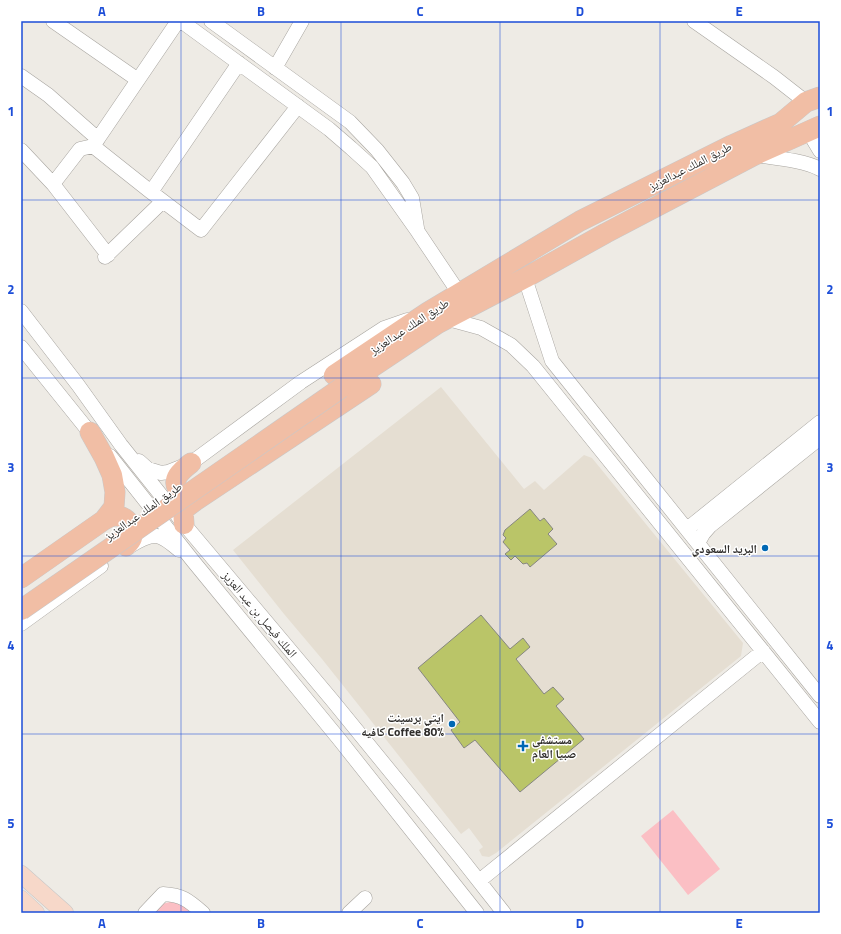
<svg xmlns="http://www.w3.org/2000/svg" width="841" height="934" font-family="'Titillium Web','Noto Naskh Arabic',sans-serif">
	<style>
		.built { fill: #e5ded2 }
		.green { fill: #fbbfc4 }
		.building { fill: #bac568; stroke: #868681 }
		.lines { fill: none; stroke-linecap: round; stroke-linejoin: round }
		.minor-casing { stroke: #a8a5a0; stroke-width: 15 }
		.major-casing { stroke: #c9c8c8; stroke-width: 18 }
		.highway-casing { stroke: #c9c8c8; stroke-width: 21 }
		.minor { stroke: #fff; stroke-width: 14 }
		.major { stroke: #f7d8c9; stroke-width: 17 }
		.highway { stroke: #f1bea5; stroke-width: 20 }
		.highway-bridge-casing { stroke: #c9c8c8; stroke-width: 21; stroke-linecap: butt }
		.highway-bridge { stroke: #f1bea5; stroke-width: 20 }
		.grid { fill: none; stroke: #1d4ed8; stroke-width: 1; stroke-opacity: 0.55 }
		.poi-dot { fill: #0068b4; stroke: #fff; stroke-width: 1.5 }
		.labels { text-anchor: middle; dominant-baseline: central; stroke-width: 3; stroke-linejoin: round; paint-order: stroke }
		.street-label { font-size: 12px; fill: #2f2d2b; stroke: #fff }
		.poi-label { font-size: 12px; font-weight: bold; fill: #2f2d2b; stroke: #fff; text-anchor: end }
		.neatline { fill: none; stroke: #1d4ed8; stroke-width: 1.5 }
		.grid-label { font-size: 13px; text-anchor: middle; font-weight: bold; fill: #1d4ed8 }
	</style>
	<rect width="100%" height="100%" fill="#eeebe5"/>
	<!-- built -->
	<path class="built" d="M441 387 524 489 535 481 544 490 584 455 592 458 743 643 741 656 496 853 489 857 482 856 479 850 483 847 469 828 461 834 322 659 284 614 233 550Z"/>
	<!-- green -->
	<path class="green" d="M673 810 720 869 688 895 641 836Z
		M170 902C178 903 185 905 190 911L189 913H154L162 904Z"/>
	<!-- building -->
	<path class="building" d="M530 509 540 521 544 518 553 529 548 534 557 544 530 567 527 563 523 564 515 556 511 560 505 554 510 550 503 542 506 538 503 535 505 530Z
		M481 615 510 649 523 638 530 647 516 659 544 694 553 687 564 699 556 706 584 739 520 792 475 740 464 748 451 730 460 722 418 668Z"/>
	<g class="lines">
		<defs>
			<path id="minor" d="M53 21 138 80
				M181 21 329 129 351 148 372 167 418 232 459 293
				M211 21 350 122 377 150 403 183 412 198 417 228
				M694 21 774 77 806 102
				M239 63 151 192 201 230 298 106
				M275 68 302 21
				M21 76 48 95 98 139
				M808 131 820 151
				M93 146 80 149 53 184 108 255
				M21 150 53 184
				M755 155C774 158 803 160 820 169
				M151 192 93 146 178 21
				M105 257 163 201
				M525 278 552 361 820 696
				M21 311 78 385 121 445 184 524 332 700 460 857 504 913
				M448 319 481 328 511 345 533 366 820 722
				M21 347 95 439
				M110 456 193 561 339 739 477 913
				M139 461 148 469 161 473 168 472 191 463 301 382 384 328 407 320
				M687 529 820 422
				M698 543 703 534 710 526 820 438
				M127 548C135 543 146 535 157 536 164 537 173 545 179 550
				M21 624 101 566
				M479 881 763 651
				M145 913 163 894C182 895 188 900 203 913
				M349 913 365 898"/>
			<path id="major" d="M21 874 65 913
				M21 899 36 913"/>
			<path id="highway" d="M334 375 428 312 580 221 732 145 781 123 806 102 820 97
				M341 388 437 324 525 278 606 233 755 155 820 126
				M191 463C182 470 169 480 180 491 183 494 188 496 191 497L202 494
				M104 520C108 518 113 515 119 516 128 518 136 529 132 538 131 541 128 544 126 546
				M184 524 183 510 195 501 371 384
				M21 578 104 520 114 507 115 492 112 475 104 457 90 432"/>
		</defs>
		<!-- minor casing -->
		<use href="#minor" class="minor-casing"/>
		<!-- major casing -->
		<use href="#major" class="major-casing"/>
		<!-- highway casing -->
		<use href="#highway" class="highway-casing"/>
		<!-- minor -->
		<use href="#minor" class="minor"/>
		<!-- major -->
		<use href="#major" class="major"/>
		<!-- highway -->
		<use href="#highway" class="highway"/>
		<defs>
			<path id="highway-bridge" d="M21 610 341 388"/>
		</defs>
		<!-- highway-bridge casing -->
		<use href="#highway-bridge" class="highway-bridge-casing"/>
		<!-- highway-bridge -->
		<use href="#highway-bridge" class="highway-bridge"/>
	</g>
	<!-- grid -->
	<path class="grid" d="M181 21V913M341 21V913M500 21V913M660 21V913M21 200H820M21 378H820M21 556H820M21 734H820"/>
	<!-- markers -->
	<g class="poi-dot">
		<circle cx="765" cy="548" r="4"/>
		<circle cx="452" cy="724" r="4"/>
		<path d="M521 740h4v4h4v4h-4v4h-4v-4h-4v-4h4z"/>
	</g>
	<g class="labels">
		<!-- street labels -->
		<g class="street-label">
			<text transform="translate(690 166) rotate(-27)">طريق الملك عبدالعزيز</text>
			<text transform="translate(409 326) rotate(-33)">طريق الملك عبدالعزيز</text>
			<text transform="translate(143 511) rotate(-35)">طريق الملك عبدالعزيز</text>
			<text transform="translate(260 614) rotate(50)">الملك فيصل بن عبد العزيز</text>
		</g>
		<!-- poi labels -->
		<g class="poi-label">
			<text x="757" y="548">البريد السعودي</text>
			<text x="444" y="717">ايتي برسينت<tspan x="444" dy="14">كافيه Coffee 80%</tspan></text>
			<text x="532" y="739" text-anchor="start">مستشفى<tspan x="532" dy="14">صبيا العام</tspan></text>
		</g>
	</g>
	<!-- border -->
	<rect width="841" height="934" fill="none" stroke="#ffffff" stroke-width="44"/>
	<rect x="22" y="22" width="797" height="890" class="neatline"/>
	<g class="grid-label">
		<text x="102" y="16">A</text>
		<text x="261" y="16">B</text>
		<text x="420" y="16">C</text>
		<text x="580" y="16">D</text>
		<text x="739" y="16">E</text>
		<text x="11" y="116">1</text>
		<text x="830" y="116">1</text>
		<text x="11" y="294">2</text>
		<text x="830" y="294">2</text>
		<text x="11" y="472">3</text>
		<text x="830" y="472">3</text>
		<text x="11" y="650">4</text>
		<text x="830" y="650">4</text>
		<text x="11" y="828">5</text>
		<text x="830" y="828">5</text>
		<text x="102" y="928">A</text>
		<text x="261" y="928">B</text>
		<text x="420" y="928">C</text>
		<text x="580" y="928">D</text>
		<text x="739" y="928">E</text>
	</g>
</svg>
